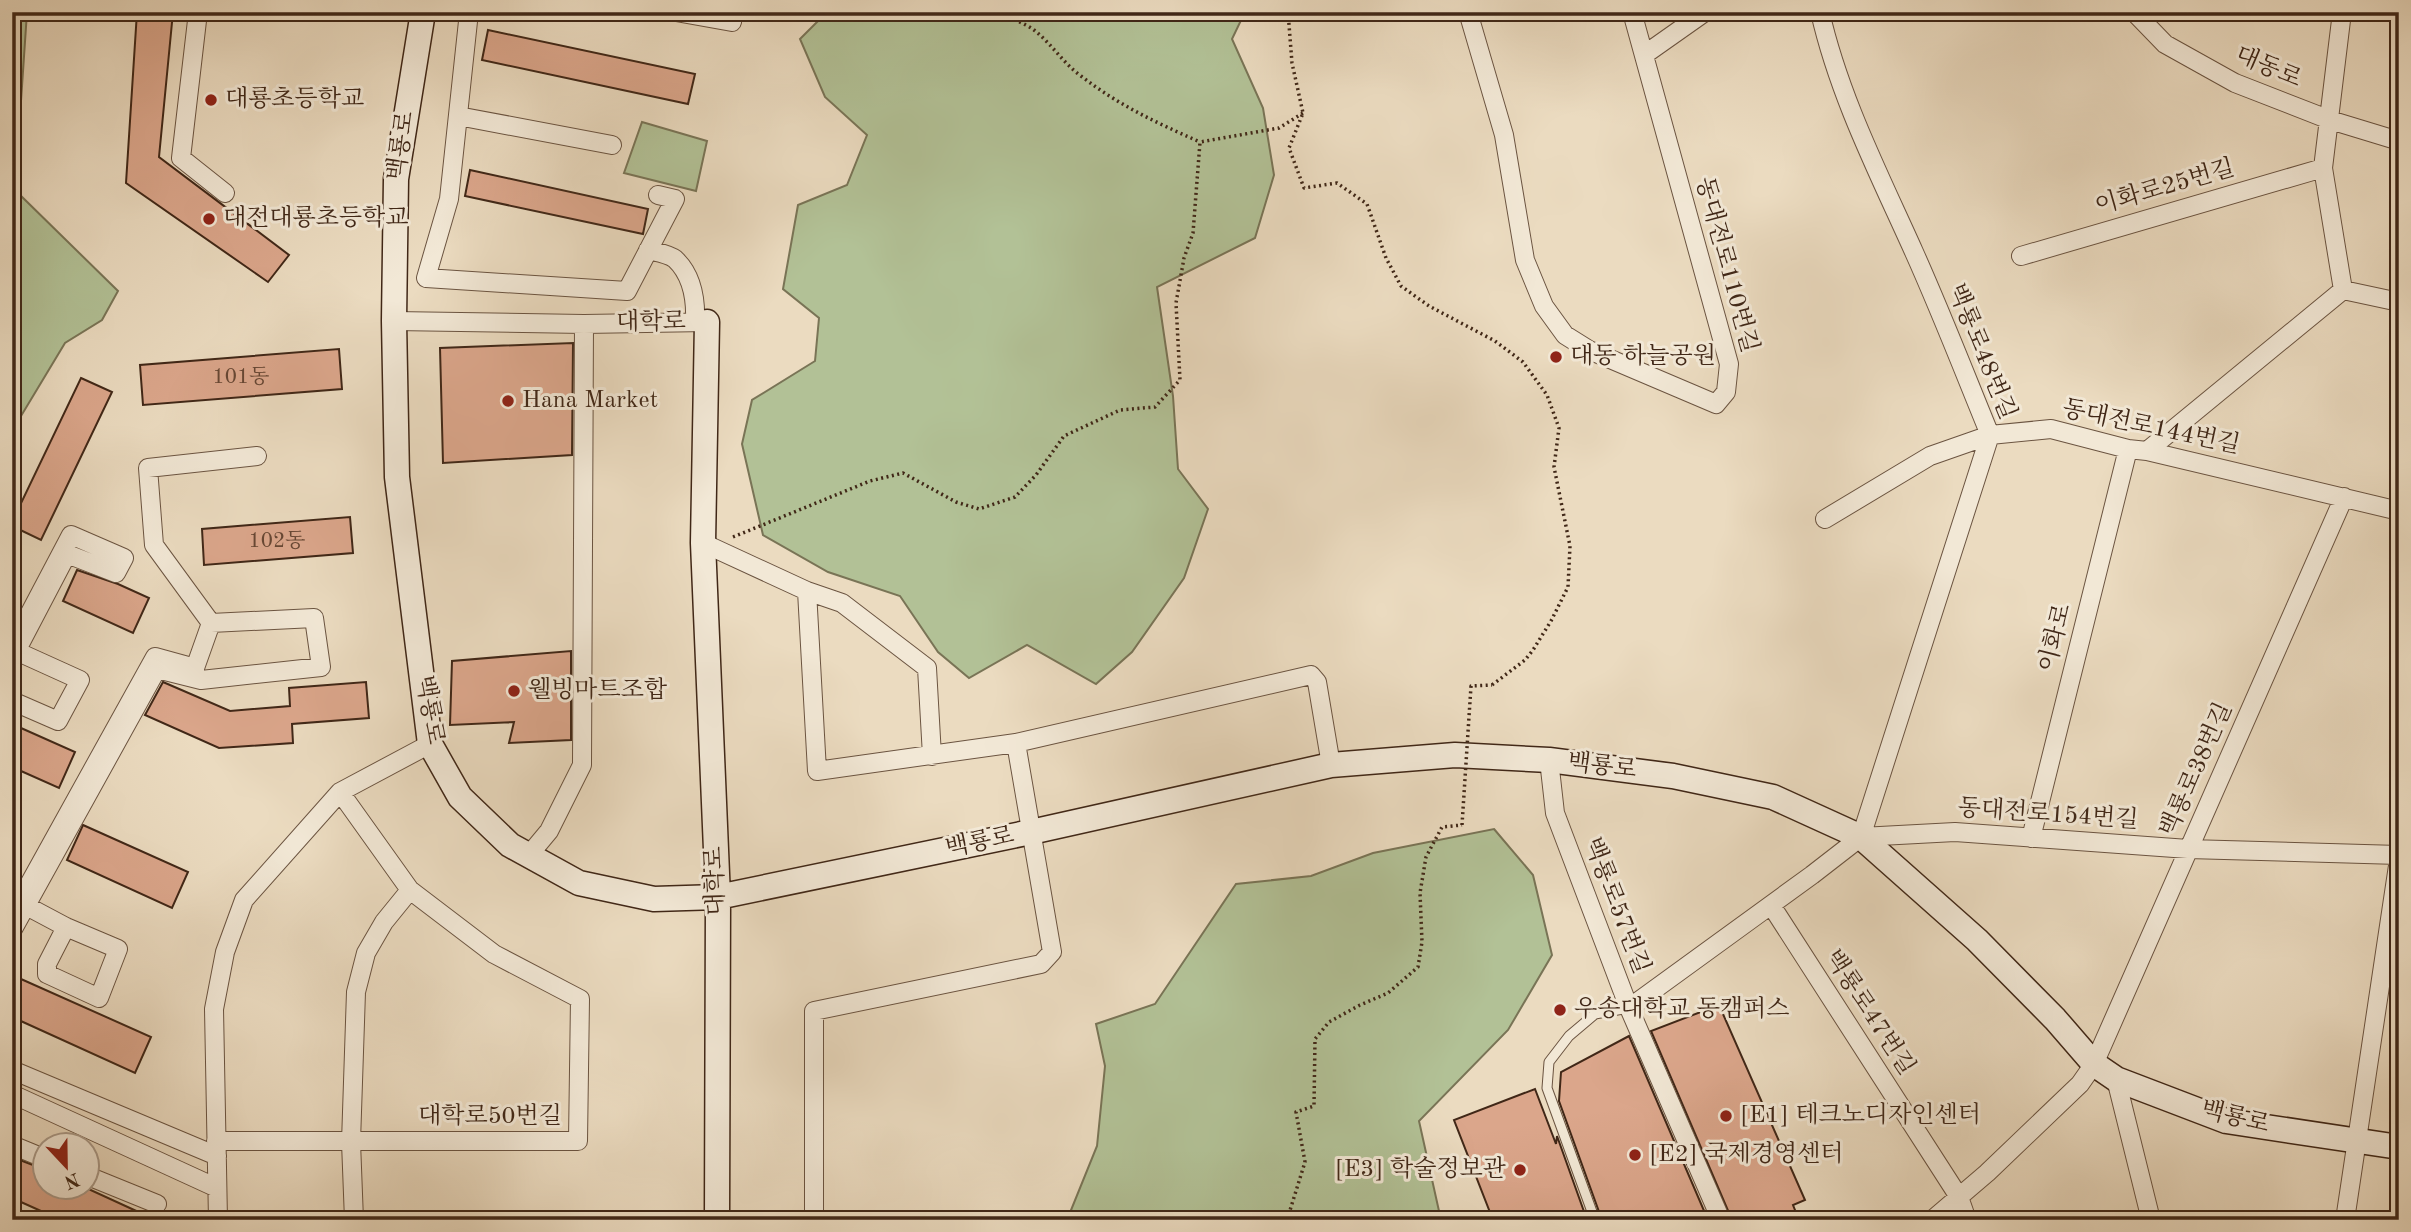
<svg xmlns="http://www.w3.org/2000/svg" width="2411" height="1232" font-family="'Old Standard TT','Noto Serif KR',serif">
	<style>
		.green { fill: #b2c196; stroke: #797456; stroke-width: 2 }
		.building { fill: #dba68b; stroke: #402717; stroke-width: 2 }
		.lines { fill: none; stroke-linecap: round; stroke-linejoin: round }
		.service-casing { stroke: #6b5441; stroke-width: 11 }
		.minor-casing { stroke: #6b5441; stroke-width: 20 }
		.secondary-casing { stroke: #402717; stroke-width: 27 }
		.path { stroke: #402717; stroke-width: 3.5; stroke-dasharray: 2 3.5; stroke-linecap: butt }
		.service { stroke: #f2e8d6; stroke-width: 9 }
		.minor { stroke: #f2e8d6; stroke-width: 18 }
		.secondary { stroke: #f2e8d6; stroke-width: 24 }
		.path-bridge { stroke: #402717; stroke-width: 3.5; stroke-dasharray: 2 3.5; stroke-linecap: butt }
		.poi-dot { fill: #8f2418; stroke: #f2e8d6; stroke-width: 2.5 }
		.labels { text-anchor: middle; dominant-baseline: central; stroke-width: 6; stroke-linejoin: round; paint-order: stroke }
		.number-label { font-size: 21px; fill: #674734 }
		.street-label { font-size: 24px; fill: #402717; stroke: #f2e8d6 }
		.poi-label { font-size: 24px; fill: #402717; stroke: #f2e8d6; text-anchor: start }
	</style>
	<rect width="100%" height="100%" fill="#ebdbc0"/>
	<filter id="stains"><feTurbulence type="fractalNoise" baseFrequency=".00286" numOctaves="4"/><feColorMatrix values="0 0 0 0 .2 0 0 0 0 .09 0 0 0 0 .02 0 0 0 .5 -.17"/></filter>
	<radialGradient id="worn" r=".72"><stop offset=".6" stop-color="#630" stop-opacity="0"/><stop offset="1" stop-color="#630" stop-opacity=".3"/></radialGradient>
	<!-- green -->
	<path class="green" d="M12 12H27L15 190 118 291 102 320 65 343 12 431Z
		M827 12H1245L1232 39 1263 108 1274 175 1255 238 1157 287 1173 396 1178 469 1208 509 1184 578 1132 652 1096 684 1027 645 969 678 938 652 900 596 828 572 763 535 742 444 752 400 815 361 819 318 783 289 798 205 847 185 867 135 825 97 800 39Z
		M642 122 707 141 696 191 624 173Z
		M1494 829 1533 875 1552 955 1508 1030 1419 1121 1441 1220H1067L1097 1146 1105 1066 1096 1024 1155 1004 1236 884 1311 876 1373 853Z"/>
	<!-- building -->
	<path class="building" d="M137 12H173L159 157 289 255 268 282 126 183Z
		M488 30 695 74 688 104 482 60Z
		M470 170 648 209 643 234 465 196Z
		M573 343 572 455 443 463 440 348Z
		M339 349 342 389 143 405 140 365Z
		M81 378 112 392 41 540 12 526V522Z
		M350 517 353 553 204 565 202 529Z
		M77 570 118 584 149 598 133 633 63 601Z
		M571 651V740L509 743 514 722 450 725 452 661Z
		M163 682 230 711 290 706 289 688 366 682 369 718 292 724 293 743 219 748 145 715Z
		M12 724 75 752 59 788 12 767Z
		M83 825 188 872 172 908 67 860Z
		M12 975 151 1037 135 1073 12 1017Z
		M1719 1005 1805 1200 1793 1205 1799 1220H1732L1651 1031Z
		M1629 1036 1708 1220H1602L1559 1101 1561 1072Z
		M1535 1089 1556 1144 1557 1136 1587 1220H1493L1454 1120Z
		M12 1157 46 1170V1186H82L156 1220H61L12 1198Z"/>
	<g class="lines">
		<defs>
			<path id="service" d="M1595 1220 1547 1088 1549 1062 1569 1036 1595 1014 1629 1008"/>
			<path id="minor" d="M198 12 181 158 225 193
				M469 12 449 199 426 278 627 291 675 199 658 195
				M676 12 732 22
				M1468 12 1504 135 1525 260 1544 306 1565 335 1589 350 1716 404 1726 392 1729 364 1632 12
				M1820 12C1839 96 1879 174 1914 252 1941 312 1965 374 1990 435L1861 837
				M2134 12 2165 44 2235 83 2330 120 2399 141
				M1644 55 1705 12
				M458 116 612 145
				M648 250C656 252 669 254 675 259 692 275 696 300 695 322
				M2021 256 2323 168
				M2343 290 2399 302
				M394 321 584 324 707 322
				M2147 451 2343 290 2323 168 2342 12
				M1825 519 1930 456 1990 435 2051 429 2128 449 2147 451 2399 511
				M703 543 807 591 842 603 927 668 932 756
				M807 591 817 771 1016 743 1311 675 1317 682 1331 765
				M211 623 154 545 148 468 257 456
				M12 647 71 535 124 558 116 573 67 554 12 659
				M12 701 58 721 80 680 16 651
				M1549 760 1555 813 1629 1008 1721 1220
				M1861 837 1955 832 2188 849 2399 855
				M2031 838 2128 449
				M529 855 549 831 582 765 584 324
				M19 902 66 927 118 949 99 998 47 974V964L66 927
				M1771 905 1959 1197 1967 1220
				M12 915 155 657 195 668 211 623 314 618 321 667 201 680 157 669 12 931
				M1629 1008 1812 875 1861 837
				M12 1070 217 1156
				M2116 1079 2151 1220
				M12 1094 217 1188
				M216 1141H578L580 999 494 954 410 890 340 792
				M12 1145 46 1159
				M88 1176 157 1204
				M218 1220 214 1009 225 952 244 900 340 792 430 744
				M354 1220 351 1142 356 992 366 953 384 922 410 890
				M814 1220V1011L1041 964 1052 952 1016 743
				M1932 1220 1987 1173 2080 1084 2094 1064 2344 497
				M2345 1220 2399 859"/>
			<path id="secondary" d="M423 12 396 179 394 321 397 477 430 744 460 797 510 845 579 883 654 899 718 897 1031 832 1331 765 1455 755 1549 760 1673 776 1773 797 1861 837 1977 940 2055 1019 2094 1064 2116 1079 2226 1121 2399 1147
				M707 322 703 543 718 897 717 1220"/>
		</defs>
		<!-- service casing -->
		<use href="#service" class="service-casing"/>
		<!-- minor casing -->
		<use href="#minor" class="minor-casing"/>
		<!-- secondary casing -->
		<use href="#secondary" class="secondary-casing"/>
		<!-- path -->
		<path class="path" d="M1006 12C1013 21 1025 23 1034 30 1051 43 1063 63 1081 76 1120 106 1155 122 1200 142
			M1288 12 1292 63 1303 113 1289 148 1304 188 1337 183 1367 204 1386 258 1401 286 1429 306 1495 341 1523 362 1547 395 1559 428 1554 467 1570 546 1568 587 1551 621 1533 650 1525 660 1492 685
			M733 537 870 481 903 473 956 502 979 509 1015 497 1036 475 1064 436 1120 410 1155 407 1180 380 1176 303 1184 258 1193 233 1200 142 1279 128 1303 113
			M1287 1220 1305 1162 1296 1112 1314 1106 1315 1039 1329 1022 1360 1005 1388 993 1418 967 1422 942 1420 893 1426 857 1442 827 1462 825"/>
		<!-- service -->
		<use href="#service" class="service"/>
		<!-- minor -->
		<use href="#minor" class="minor"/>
		<!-- secondary -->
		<use href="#secondary" class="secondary"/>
		<!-- path-bridge -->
		<path class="path-bridge" d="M1462 825 1471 686 1492 685"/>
	</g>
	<!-- markers -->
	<g class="poi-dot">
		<circle cx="211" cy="100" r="7"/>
		<circle cx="209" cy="219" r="7"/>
		<circle cx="1556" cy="357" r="7"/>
		<circle cx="508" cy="401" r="7"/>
		<circle cx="514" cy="691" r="7"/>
		<circle cx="1560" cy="1010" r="7"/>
		<circle cx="1726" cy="1116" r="7"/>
		<circle cx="1635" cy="1155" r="7"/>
		<circle cx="1520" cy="1170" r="7"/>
	</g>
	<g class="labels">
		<!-- number labels -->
		<g class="number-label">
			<text x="241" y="377">101동</text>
			<text x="277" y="541">102동</text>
		</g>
		<!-- street labels -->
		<g class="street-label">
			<text transform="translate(2268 68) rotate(23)">대동로</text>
			<text transform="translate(402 146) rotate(-82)">백룡로</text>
			<text transform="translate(2165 188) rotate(-16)">이화로25번길</text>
			<text transform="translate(1726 265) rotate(75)">동대전로110번길</text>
			<text transform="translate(651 323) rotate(-1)">대학로</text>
			<text transform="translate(1981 352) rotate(68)">백룡로48번길</text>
			<text transform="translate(2151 428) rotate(12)">동대전로144번길</text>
			<text transform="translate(2056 638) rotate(-76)">이화로</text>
			<text transform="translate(429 710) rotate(80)">백룡로</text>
			<text transform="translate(1602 767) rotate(7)">백룡로</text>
			<text transform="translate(2197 770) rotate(-66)">백룡로38번길</text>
			<text transform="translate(2048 815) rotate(4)">동대전로154번길</text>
			<text transform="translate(980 843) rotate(-12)">백룡로</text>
			<text transform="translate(716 881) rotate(-92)">대학로</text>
			<text transform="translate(1616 906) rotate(69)">백룡로57번길</text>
			<text transform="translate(1869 1013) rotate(57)">백룡로47번길</text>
			<text x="490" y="1117">대학로50번길</text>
			<text transform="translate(2235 1118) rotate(14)">백룡로</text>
		</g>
		<!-- poi labels -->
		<g class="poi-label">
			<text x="225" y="100">대룡초등학교</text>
			<text x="223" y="219">대전대룡초등학교</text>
			<text x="1570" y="357">대동 하늘공원</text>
			<text x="522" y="401">Hana Market</text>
			<text x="528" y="691">웰빙마트조합</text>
			<text x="1574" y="1010">우송대학교 동캠퍼스</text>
			<text x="1740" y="1116">[E1] 테크노디자인센터</text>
			<text x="1649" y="1155">[E2] 국제경영센터</text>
			<text x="1506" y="1170" text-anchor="end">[E3] 학술정보관</text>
		</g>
	</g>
	<!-- margin -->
	<rect width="2411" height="1232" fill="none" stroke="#ebdbc0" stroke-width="42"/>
	<rect x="14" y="14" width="2383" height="1204" fill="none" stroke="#402717" stroke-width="3.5"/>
	<rect x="21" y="21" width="2369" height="1190" fill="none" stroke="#402717" stroke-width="2"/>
	<!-- north arrow -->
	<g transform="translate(66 1166) rotate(158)"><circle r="33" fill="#f2e8d6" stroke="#ab9b8a" stroke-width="2"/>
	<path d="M0-5L12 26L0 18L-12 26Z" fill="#8f2418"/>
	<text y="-10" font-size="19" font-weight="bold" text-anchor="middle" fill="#402717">N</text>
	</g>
	<rect width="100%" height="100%" filter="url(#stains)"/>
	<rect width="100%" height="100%" fill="url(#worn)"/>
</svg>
